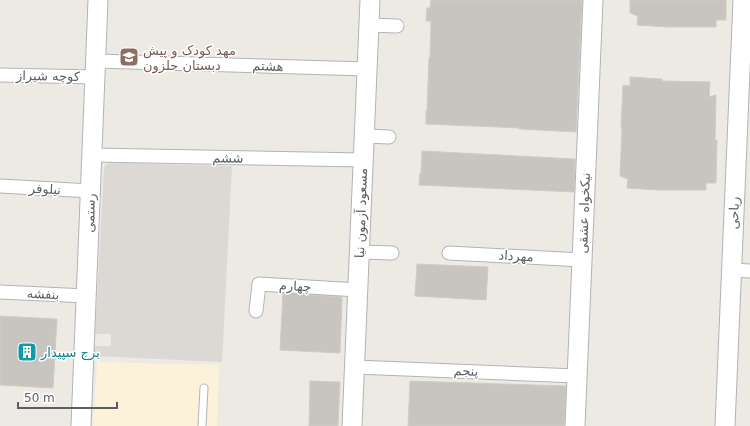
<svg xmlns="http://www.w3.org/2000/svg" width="750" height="426" font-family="'DejaVu Sans',Cairo,sans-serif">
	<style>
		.commercial { fill: #fcf1d9 }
		.industrial { fill: #dcd9d5 }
		.building { fill: #c8c5c0; stroke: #d1cbc2 }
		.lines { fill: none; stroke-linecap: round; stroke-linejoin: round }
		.lane-casing { stroke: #b0b4b8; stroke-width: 9 }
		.street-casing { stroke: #b0b4b8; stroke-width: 15 }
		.secondary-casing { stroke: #b0b3b7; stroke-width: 21 }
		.lane { stroke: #fff; stroke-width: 7 }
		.street { stroke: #fff; stroke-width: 13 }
		.secondary { stroke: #fff; stroke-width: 19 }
		.labels { text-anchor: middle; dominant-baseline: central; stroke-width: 3; stroke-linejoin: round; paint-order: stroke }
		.education-label { font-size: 13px; fill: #785e54; stroke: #fff; text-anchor: start }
		.street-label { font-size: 13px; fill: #5b5f63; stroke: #fff }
		.culture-label { font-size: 13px; fill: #0d838f; stroke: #fff; text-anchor: start }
	</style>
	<rect width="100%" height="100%" fill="#edeae3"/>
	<!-- commercial -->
	<path class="commercial" d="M97 362 219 365 217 426H93Z"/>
	<!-- industrial -->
	<path class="industrial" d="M109 163 232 166 222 362 94 356V346H111V334H95L104 167Z"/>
	<!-- building -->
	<path class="building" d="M431 0H582L576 132 519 129V128L426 124V111H427L429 58H430L431 21H426L427 8H430Z
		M630 0H726V20H716V27H668L637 25 638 16 630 13Z
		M630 77 662 79V81L710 82 709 97 716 95 715 140H717L716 183H706V190H658L627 188 628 179 620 176 622 128H621L623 85 630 86Z
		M422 151 575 159 574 192 419 185 420 173H421Z
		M417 264 488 267 486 300 415 296Z
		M283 293 341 297 342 298 340 353 280 350Z
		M0 316 57 319 53 388 0 385Z
		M310 381 340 382 338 426H309Z
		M410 381 566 386 564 426H408Z"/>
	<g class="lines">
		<defs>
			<path id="lane" d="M202 426 204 388"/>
			<path id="street" d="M369 25 397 26
				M96 61 367 69
				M0 75 95 77
				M365 136 389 137
				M92 155 363 160
				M0 186 91 191
				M360 252 392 253
				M449 253 582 260
				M731 270 750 271
				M0 292 87 296
				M256 311 259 284 358 290
				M355 367 577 376"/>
			<path id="secondary" d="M81 426 98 0
				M352 426 370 0
				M575 426 593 0
				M725 426 743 0"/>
		</defs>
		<!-- lane casing -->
		<use href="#lane" class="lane-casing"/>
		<!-- street casing -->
		<use href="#street" class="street-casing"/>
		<!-- secondary casing -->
		<use href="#secondary" class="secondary-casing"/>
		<!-- lane -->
		<use href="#lane" class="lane"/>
		<!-- street -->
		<use href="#street" class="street"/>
		<!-- secondary -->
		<use href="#secondary" class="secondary"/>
	</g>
	<!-- icons -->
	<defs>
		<symbol id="school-square" viewBox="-11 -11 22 22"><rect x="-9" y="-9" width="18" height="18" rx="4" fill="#8d6e63" stroke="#fff"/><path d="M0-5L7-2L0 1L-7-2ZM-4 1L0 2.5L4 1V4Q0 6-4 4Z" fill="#fff"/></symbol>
		<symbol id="building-square" viewBox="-11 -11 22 22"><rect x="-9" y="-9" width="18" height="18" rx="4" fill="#0f9aa8" stroke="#fff"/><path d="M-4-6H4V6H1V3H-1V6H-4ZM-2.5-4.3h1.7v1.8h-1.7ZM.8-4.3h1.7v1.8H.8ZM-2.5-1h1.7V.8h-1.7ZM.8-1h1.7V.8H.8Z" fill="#fff"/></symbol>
	</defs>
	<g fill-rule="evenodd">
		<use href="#school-square" x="118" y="46" width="22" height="22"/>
		<use href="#building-square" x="16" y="341" width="22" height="22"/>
	</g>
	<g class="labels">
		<!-- education labels -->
		<g class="education-label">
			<text x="143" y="50">مهد کودک و پیش<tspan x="143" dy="15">دبستان حلزون</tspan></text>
		</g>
		<!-- street labels -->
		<g class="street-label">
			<text transform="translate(268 66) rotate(2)">هشتم</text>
			<text transform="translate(48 76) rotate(1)">کوچه شیراز</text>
			<text transform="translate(228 158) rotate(1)">ششم</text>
			<text transform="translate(45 189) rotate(3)">نیلوفر</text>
			<text transform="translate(90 213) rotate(-88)">رستمی</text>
			<text transform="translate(361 213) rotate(-88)">مسعود آزمون نیا</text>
			<text transform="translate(584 213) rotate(-88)">نیکخواه عشقی</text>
			<text transform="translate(734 213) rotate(-88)">ریاحی</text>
			<text transform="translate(516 256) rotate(3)">مهرداد</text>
			<text transform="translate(295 286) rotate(3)">چهارم</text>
			<text transform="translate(43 294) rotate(3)">بنفشه</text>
			<text transform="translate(466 371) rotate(2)">پنجم</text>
		</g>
		<!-- culture labels -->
		<g class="culture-label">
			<text x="41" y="352">برج سپیدار</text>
		</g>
	</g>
	<!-- scale -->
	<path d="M18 402v6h99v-6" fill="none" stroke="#5b5f63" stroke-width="2"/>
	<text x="24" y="402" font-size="12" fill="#5b5f63" stroke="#ffffff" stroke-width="3" paint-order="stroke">50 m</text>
</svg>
